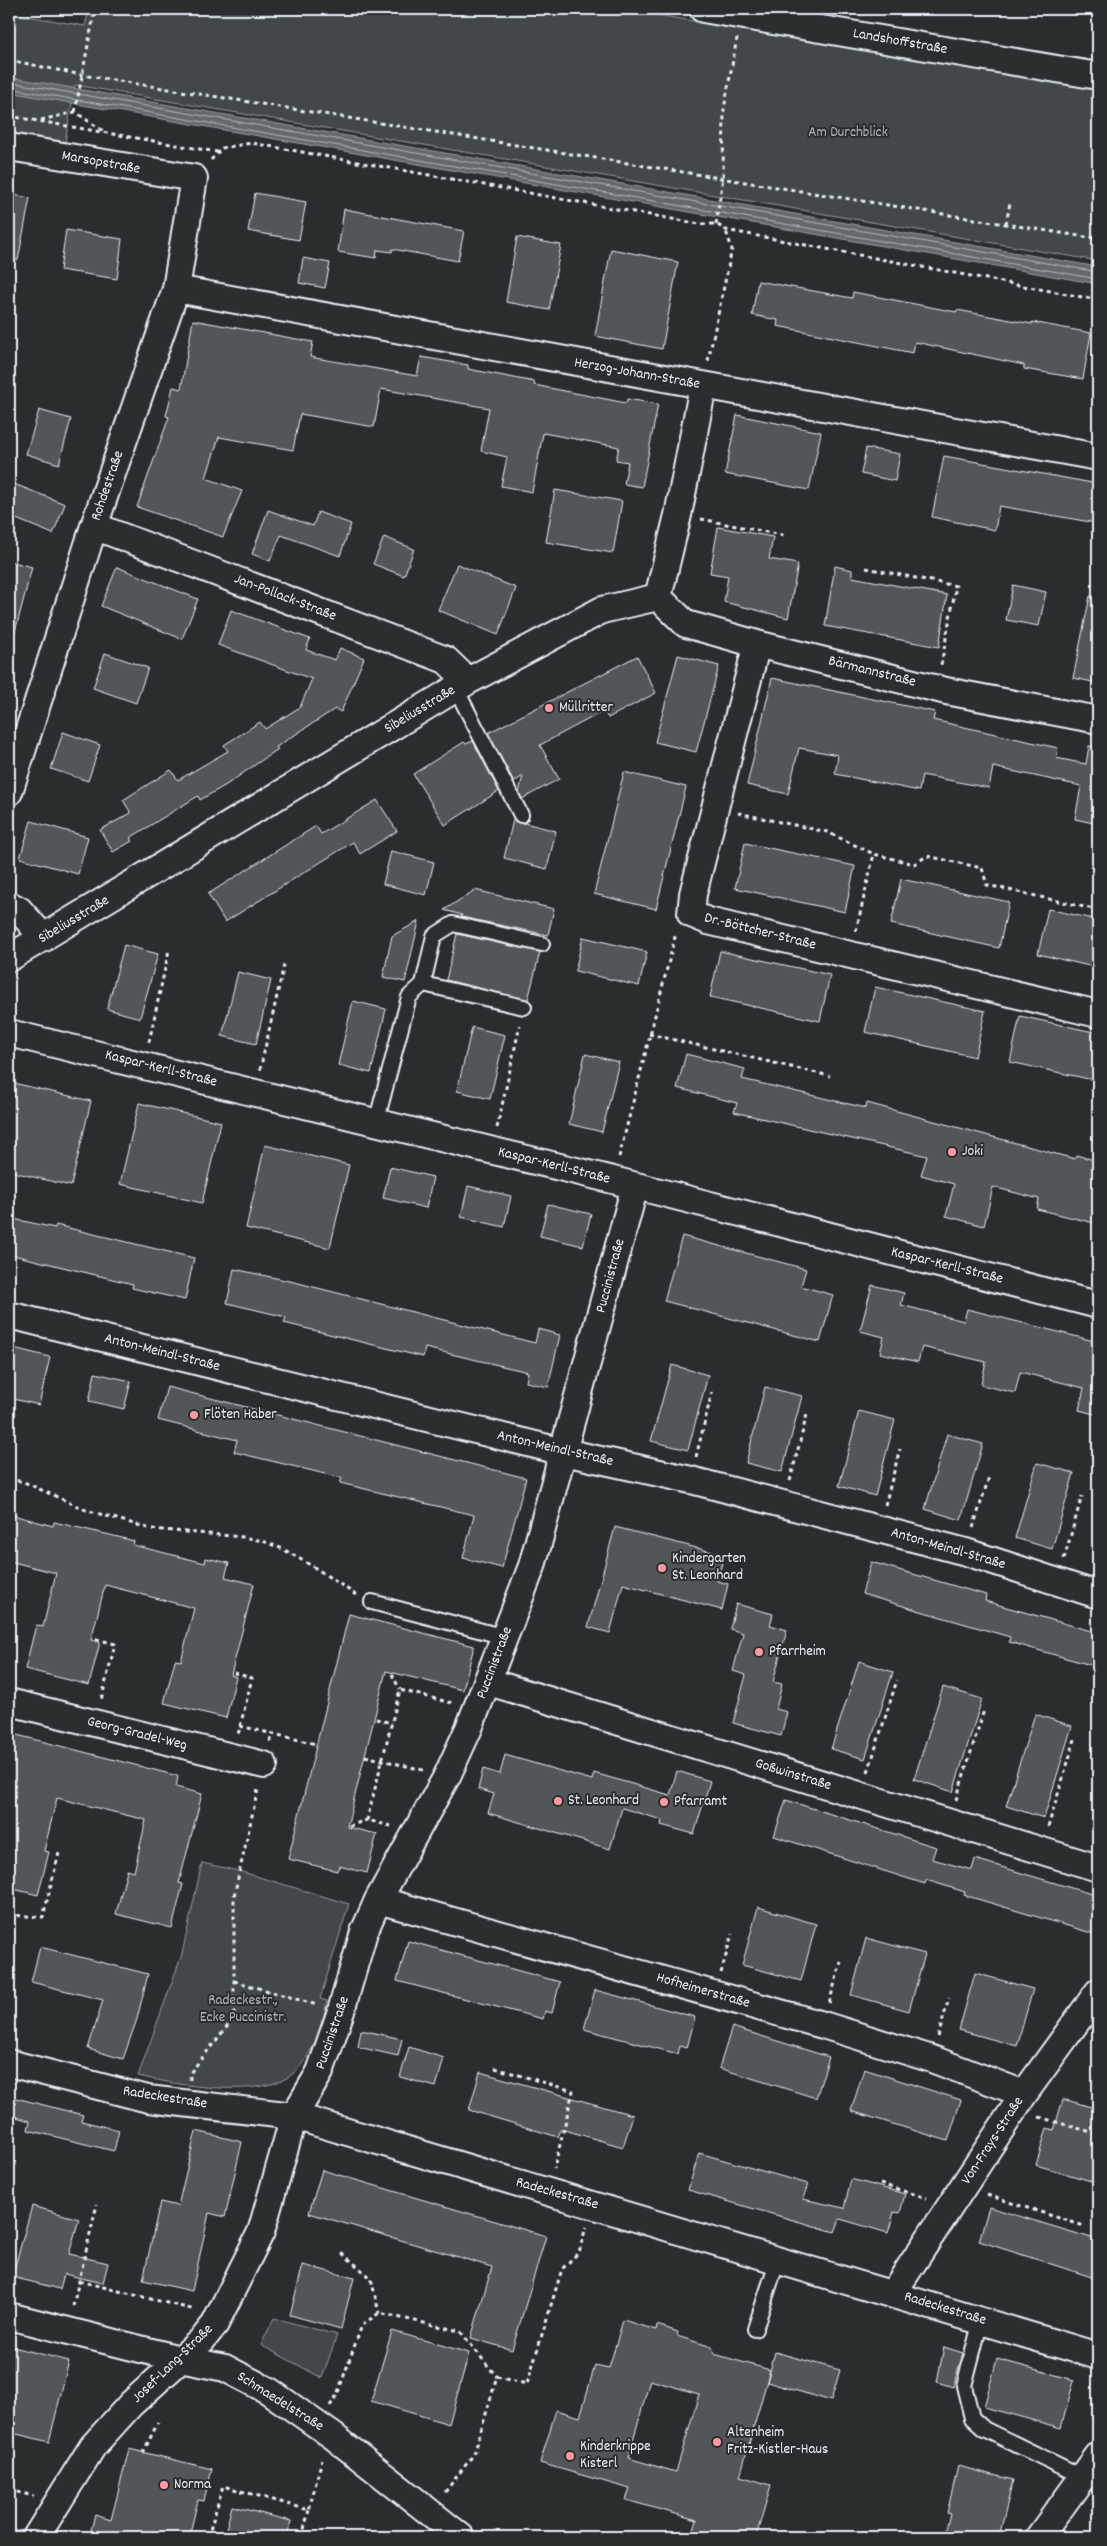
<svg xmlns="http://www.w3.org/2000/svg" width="1107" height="2546" font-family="Dekko,sans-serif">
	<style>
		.green { fill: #424648; stroke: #959ca0 }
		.water { fill: #63686b; stroke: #989fa3 }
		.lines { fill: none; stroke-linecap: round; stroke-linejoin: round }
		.shore { stroke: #b3bac0; stroke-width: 1 }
		.building { fill: #535759; stroke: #e8f1f8; fill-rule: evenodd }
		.service-casing { stroke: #e8f1f8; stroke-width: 18 }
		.minor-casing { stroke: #e8f1f8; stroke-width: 30 }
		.path { stroke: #e8f1f8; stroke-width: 3; stroke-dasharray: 4 4; stroke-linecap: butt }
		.service { stroke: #2a2d2e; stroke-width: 14 }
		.minor { stroke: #2a2d2e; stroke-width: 26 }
		.poi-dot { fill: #ff9aa2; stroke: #2a2d2e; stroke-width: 2 }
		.labels { text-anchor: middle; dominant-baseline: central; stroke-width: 4; stroke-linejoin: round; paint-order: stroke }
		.street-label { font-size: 15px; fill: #e8f1f8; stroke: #2a2d2e }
		.park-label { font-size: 15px; fill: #aeb5ba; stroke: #2a2d2e }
		.poi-label { font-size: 15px; fill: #e8f1f8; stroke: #2a2d2e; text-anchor: start }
	</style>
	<rect width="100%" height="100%" fill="#2a2d2e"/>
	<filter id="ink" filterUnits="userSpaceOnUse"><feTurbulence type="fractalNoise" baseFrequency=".02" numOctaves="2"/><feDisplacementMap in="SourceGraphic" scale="10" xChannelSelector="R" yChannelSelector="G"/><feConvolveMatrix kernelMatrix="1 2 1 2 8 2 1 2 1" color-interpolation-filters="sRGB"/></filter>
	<g filter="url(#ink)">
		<!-- green -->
		<path class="green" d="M89 9H622L1098 89V261L75 85 65 142 9 132V13L85 26Z
			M202 1863 239 1871 349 1904 320 1999 327 2001C322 2026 313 2055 294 2073 263 2100 176 2085 138 2076L182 1954Z
			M274 2318 337 2335 322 2378 261 2345Z"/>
		<!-- water -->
		<path class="water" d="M9 77 1098 267V284L9 92Z"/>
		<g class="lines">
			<!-- shore -->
			<path class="shore" d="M9 82 1098 272
				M9 88 1098 279"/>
		</g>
		<!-- building -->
		<path class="building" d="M255 193 306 202 299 240 248 231Z
			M9 194 30 198 18 260 9 259Z
			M344 209 464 231 458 261 392 249V252L377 250 376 258 338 252Z
			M66 230 122 239 117 279 60 270Z
			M517 237 561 245 549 310 506 302Z
			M611 249 678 262 662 349 595 336Z
			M303 258 330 263 325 288 299 283Z
			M758 281 852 298 853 292 956 312 957 310 1032 324V322L1091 333 1083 379 1024 369V365L915 342 913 353 777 326 778 320 752 315Z
			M193 320 313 342 310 357 417 376 421 357 468 365V369L535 382 534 385 626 403 627 399 658 404 642 487 624 484 628 462 616 460 619 447 543 433 532 492 501 486 507 457 481 451 489 408 381 389 374 427 300 414 293 450 219 437 206 478 242 491 223 537 137 507 169 417 166 416 173 387 181 389Z
			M39 410 71 419 59 464 26 454Z
			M737 415 821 432 809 490 725 474Z
			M866 448 900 454 895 481 861 474Z
			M944 456 1098 484 1096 523 999 506 995 530 932 517Z
			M9 482 65 504 53 534 9 516Z
			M555 490 622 501 613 553 546 542Z
			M268 510 313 526 318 512 351 524 340 556 281 535 270 561 252 554Z
			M718 527 773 537 769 559 798 564 788 618 724 602 728 576 710 573Z
			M384 537 414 549 404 576 373 564Z
			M9 561 32 567 15 632 9 631Z
			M457 564 516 588 498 635 438 610Z
			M835 566 852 570V577L947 595 939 647 825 626Z
			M117 567 198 599 182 639 101 606Z
			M1013 585 1046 592 1039 626 1006 620Z
			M1090 596 1098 597V683L1073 678Z
			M231 610 310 639 306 650 335 660 340 648 364 658 341 712 335 709 276 747 278 749 226 785 200 800 198 796 130 838 132 841 113 852 100 830 131 813 123 800 171 770 178 780 228 751 224 745 260 722 265 729 300 707 312 679 218 645Z
			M105 653 148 668 136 703 93 688Z
			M678 655 719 666 696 752 655 742Z
			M637 656 656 693 608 718 604 711 540 745 559 779 522 799 519 792 523 776 514 782 488 733Z
			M772 678 935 712 933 720 1058 748 1056 758 1086 764 1089 746 1098 747V824L1075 819 1081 786 993 767 989 788 922 775 919 791 835 774 838 755 799 748 788 794 747 785Z
			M63 732 100 745 88 781 51 769Z
			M473 741 499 791 445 825 413 774 464 742 466 744Z
			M624 772 686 787 656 909 594 894Z
			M377 800 397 831 360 854 353 842 225 922 208 894 316 826 321 834Z
			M513 820 556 831 547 869 504 858Z
			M31 821 88 837 78 874 20 858Z
			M745 843 855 866 845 912 735 888Z
			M391 851 434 862 426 895 383 884Z
			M901 879 1009 902 999 948 891 924Z
			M475 890 554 909 548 935 461 917 462 915 444 910Z
			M1048 909 1098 920V968L1038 954Z
			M419 921 405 982 383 977 392 936Z
			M457 934 540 952 528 1000 446 980Z
			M583 937 647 952 639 986 575 971Z
			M124 945 158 954 140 1018 107 1009Z
			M720 951 830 975 820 1021 710 997Z
			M238 972 271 980 256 1044 222 1036Z
			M875 987 985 1011 975 1057 865 1032Z
			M353 1001 386 1009 371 1073 338 1065Z
			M1020 1016 1098 1033V1081L1010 1062Z
			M472 1027 505 1035 490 1099 457 1091Z
			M585 1054 619 1062 602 1132 569 1124Z
			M686 1054 745 1069 742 1079 866 1108 867 1103 1075 1159 1076 1155 1098 1161V1224L1037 1209 1039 1199 993 1187 984 1226 946 1216 954 1184 921 1175 927 1156 734 1112 737 1103 677 1088Z
			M9 1082 91 1101 71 1186 9 1171Z
			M139 1103 221 1122 202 1203 120 1184Z
			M265 1145 349 1165 330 1248 246 1228Z
			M390 1167 433 1177 426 1208 383 1198Z
			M468 1186 511 1196 504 1227 461 1217Z
			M548 1204 591 1214 583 1246 540 1236Z
			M9 1218 55 1228 56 1225 194 1258 185 1300 132 1288 133 1284 9 1254Z
			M682 1236 806 1269 801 1286 833 1295 820 1342 664 1301Z
			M234 1269 294 1282 535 1343 538 1329 560 1335 548 1387 526 1382 528 1372 425 1348 423 1357 284 1323 286 1317 227 1303Z
			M872 1285 904 1293 901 1305 964 1321 967 1309 1098 1342V1415L1079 1410 1084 1388 1020 1372 1015 1393 981 1385 986 1362 922 1347 918 1362 880 1353 884 1337 860 1331Z
			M9 1347 50 1357 39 1405 9 1398Z
			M672 1365 708 1375 688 1450 651 1441Z
			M95 1373 131 1381 124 1409 89 1401Z
			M167 1387 526 1478 502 1568 463 1558 474 1515 340 1483 342 1478 234 1452 237 1440 158 1420Z
			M765 1387 802 1396 782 1472 746 1463Z
			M859 1411 895 1420 875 1496 839 1486Z
			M947 1434 983 1444 961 1520 925 1509Z
			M1037 1463 1074 1473 1052 1549 1015 1538Z
			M9 1514 53 1526 54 1522 110 1535 134 1541 133 1545 205 1563 206 1558 229 1563 225 1577 254 1584 231 1675 236 1677 226 1718 164 1703 175 1660 181 1661 194 1608 105 1585 91 1640 100 1642 89 1685 25 1669 36 1625 43 1627 56 1573 9 1561Z
			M615 1527 724 1555 717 1581 728 1584 722 1610 623 1584 610 1633 588 1627Z
			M871 1562 986 1595 985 1601 1098 1633V1667L1009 1642 1010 1637 862 1594Z
			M736 1604 773 1614 770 1625 787 1630 773 1682 782 1684 776 1709 787 1712 781 1736 733 1723 746 1675 733 1671 743 1633 730 1629Z
			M349 1614 474 1646 463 1690 386 1671 347 1827 377 1834 367 1873 339 1866 337 1871 288 1859Z
			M859 1661 893 1672 865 1759 831 1749Z
			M943 1687 982 1699 953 1792 914 1779Z
			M1035 1714 1072 1726 1044 1818 1006 1806Z
			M9 1733 178 1776 176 1787 202 1794 179 1883 183 1884 172 1928 116 1914 127 1870 134 1872 146 1820 57 1798 44 1851 49 1852 38 1895 9 1888Z
			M505 1755 592 1780 594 1773 670 1795 677 1771 710 1781 694 1834 661 1825 662 1820 622 1808 610 1849 488 1813 494 1794 478 1789 483 1769 500 1774Z
			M786 1800 936 1847 932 1859 972 1870 975 1859 1098 1896V1935L964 1895 965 1892 926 1880 925 1884 774 1836Z
			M758 1907 816 1924 801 1981 742 1965Z
			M866 1938 925 1954 909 2011 851 1995Z
			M408 1941 560 1982 552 2013 545 2011 543 2019 397 1981Z
			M40 1947 148 1974 137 2019 123 2059 88 2049 103 2000 31 1982Z
			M975 1973 1033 1989 1017 2046 959 2030Z
			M595 1990 695 2017 687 2048 680 2046 678 2054 584 2029Z
			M732 2027 829 2057 816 2098 719 2068Z
			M361 2030 402 2039 398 2056 358 2047Z
			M409 2047 444 2058 436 2087 400 2077Z
			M864 2069 961 2100 948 2141 851 2111Z
			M480 2072 633 2115 623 2147 561 2129 558 2137 469 2110Z
			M12 2097 83 2115 81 2121 119 2130 114 2151 28 2130 30 2121 9 2115Z
			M1063 2099 1098 2109V2183L1036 2165 1047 2128 1054 2130Z
			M196 2131 242 2142 225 2217 209 2213 192 2291 143 2280 160 2202 178 2206Z
			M699 2153 808 2184 803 2199 844 2208 851 2179 905 2194 900 2213 894 2212 888 2233 840 2219 835 2232 688 2190Z
			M322 2170 546 2236 512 2350 471 2338 492 2267 309 2213Z
			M32 2206 79 2219 69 2254 108 2263 103 2283 64 2274 60 2289 12 2277Z
			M989 2207 1098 2240V2279L979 2241Z
			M303 2265 354 2278 341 2329 290 2315Z
			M623 2320 656 2330 657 2325 678 2332 677 2336 712 2347 714 2354 770 2370 740 2476 771 2485 756 2537H692L697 2520 626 2500 630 2489 540 2463 556 2410 580 2417 595 2365 609 2368ZM650 2380 699 2394 676 2472 628 2458Z
			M392 2331 469 2353 449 2424 371 2401Z
			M9 2346 69 2361 49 2442 9 2432Z
			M944 2347 963 2353 953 2387 937 2382Z
			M775 2352 840 2370 831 2401 767 2382Z
			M997 2359 1074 2380 1061 2428 984 2407Z
			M129 2449 212 2469 204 2501 198 2500 189 2537H89L95 2515 111 2520Z
			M958 2466 1013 2480 999 2537H944L950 2514 947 2513Z
			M232 2506 291 2521 287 2537H224Z"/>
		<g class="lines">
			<defs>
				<path id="service" d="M456 689 521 815
					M423 984 434 936 453 924 542 944
					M376 1123 409 997 423 984 524 1007
					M372 1602 505 1637
					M981 2320 964 2386 972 2418 984 2429 1083 2477
					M755 2329 778 2259"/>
				<path id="minor" d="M703 9 1098 76
					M9 147 194 178 176 289 94 526 9 792
					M176 289 1098 457
					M94 526 446 660 468 681
					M658 597 686 624 757 644 946 691 1098 720
					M658 597 678 515 703 386
					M757 644 693 894 691 914 708 921 1098 1014
					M9 905 19 910 44 938
					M9 958 468 681 602 610 658 597
					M9 1033 613 1180 1098 1305
					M9 1315 564 1452 691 1480 966 1552 1098 1595
					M489 1682 1098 1868
					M9 1702 264 1765
					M378 1900 823 2025 932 2059 1024 2094
					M9 2063 148 2099 294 2116 1098 2356
					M893 2293 1024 2094 1098 1992
					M9 2316 180 2359 225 2368 269 2391 333 2436 461 2537
					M36 2537 93 2446 131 2404 203 2339 215 2324 261 2232 294 2116 320 2072 341 2011 364 1932 378 1900 447 1776 469 1728 532 1566 635 1186
					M1039 2537 1098 2456"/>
			</defs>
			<!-- service casing -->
			<use href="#service" class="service-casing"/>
			<!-- minor casing -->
			<use href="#minor" class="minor-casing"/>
			<!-- path -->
			<path class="path" d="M9 60 82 75 1098 239
				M75 112 95 9
				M9 116 217 152
				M41 120 75 112 105 132
				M211 160 222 148 252 143 700 224H716L726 230 1098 300
				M716 224 723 177 724 109 737 38
				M1006 224 1010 203
				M708 361 732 249 726 231
				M701 519 787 536
				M866 568 956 586 941 665
				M738 813 827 832 874 854 914 864 927 856 982 868 987 885 1098 910
				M856 931 874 854
				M649 1034 830 1076
				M149 1042 169 950
				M260 1070 284 965
				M497 1128 520 1025
				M619 1157 676 933
				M696 1457 712 1392
				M9 1479 24 1482 86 1510 151 1529 243 1537 263 1541 283 1549 317 1569 356 1595
				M790 1481 807 1414
				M885 1505 900 1449
				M973 1528 989 1477
				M1064 1559 1082 1496
				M96 1639 115 1644 101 1701
				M234 1673 252 1678 238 1735
				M392 1674 400 1690
				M376 1719 392 1723
				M240 1726 316 1744
				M270 1742 272 1733
				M365 1756 423 1770
				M868 1772 897 1680
				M956 1800 984 1710
				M349 1826 367 1820
				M391 1826 367 1820 400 1690 452 1703
				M1048 1827 1076 1736
				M9 1915 43 1917 59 1853
				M721 1973 732 1934
				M234 1981 317 2005
				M829 2003 841 1962
				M938 2037 949 1998
				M495 2068 573 2091 554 2169
				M190 2080V2073L234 2018V1896L258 1789
				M1039 2117 1098 2134
				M880 2184 927 2198
				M987 2195 1084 2226
				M342 2253 371 2278 379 2313
				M79 2281 195 2310
				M73 2306 97 2204
				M330 2406 337 2395 362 2325 379 2313 460 2331 497 2377
				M143 2453 158 2422
				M9 2490 34 2496
				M445 2492 474 2454 497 2377 527 2384 562 2269 579 2252 586 2227
				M208 2537 223 2486 309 2510 322 2459
				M302 2537 309 2510"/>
			<!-- service -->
			<use href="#service" class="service"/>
			<!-- minor -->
			<use href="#minor" class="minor"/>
		</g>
	</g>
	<!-- markers -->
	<g class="poi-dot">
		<circle cx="549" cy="708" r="5"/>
		<circle cx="952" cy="1152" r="5"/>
		<circle cx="194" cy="1415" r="5"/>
		<circle cx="662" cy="1568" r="5"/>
		<circle cx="759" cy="1652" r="5"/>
		<circle cx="558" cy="1801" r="5"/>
		<circle cx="664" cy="1802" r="5"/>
		<circle cx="717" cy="2442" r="5"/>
		<circle cx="570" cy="2456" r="5"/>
		<circle cx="164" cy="2485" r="5"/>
	</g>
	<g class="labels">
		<!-- street labels -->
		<g class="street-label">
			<text transform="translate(900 42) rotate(10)">Landshoffstraße</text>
			<text transform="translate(101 163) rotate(10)">Marsopstraße</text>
			<text transform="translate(637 374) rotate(10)">Herzog-Johann-Straße</text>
			<text transform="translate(108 486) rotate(-71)">Rohdestraße</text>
			<text transform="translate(285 598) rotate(21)">Jan-Pollack-Straße</text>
			<text transform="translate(872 672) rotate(14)">Bärmannstraße</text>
			<text transform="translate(420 710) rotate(-31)">Sibeliusstraße</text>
			<text transform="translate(74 920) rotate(-31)">Sibeliusstraße</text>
			<text transform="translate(760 932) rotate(14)">Dr.-Böttcher-Straße</text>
			<text transform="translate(161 1069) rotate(14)">Kaspar-Kerll-Straße</text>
			<text transform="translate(554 1166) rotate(14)">Kaspar-Kerll-Straße</text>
			<text transform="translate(947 1266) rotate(14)">Kaspar-Kerll-Straße</text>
			<text transform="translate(611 1276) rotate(-75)">Puccinistraße</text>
			<text transform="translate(162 1353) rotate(14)">Anton-Meindl-Straße</text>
			<text transform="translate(555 1449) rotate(13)">Anton-Meindl-Straße</text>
			<text transform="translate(948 1549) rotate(16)">Anton-Meindl-Straße</text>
			<text transform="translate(495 1663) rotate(-69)">Puccinistraße</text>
			<text transform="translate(137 1734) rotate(14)">Georg-Gradel-Weg</text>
			<text transform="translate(793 1775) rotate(17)">Goßwinstraße</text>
			<text transform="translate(703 1991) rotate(16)">Hofheimerstraße</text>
			<text transform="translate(333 2033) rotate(-71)">Puccinistraße</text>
			<text transform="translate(165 2098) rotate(9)">Radeckestraße</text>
			<text transform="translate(993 2141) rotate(-57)">Von-Frays-Straße</text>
			<text transform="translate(557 2194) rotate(16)">Radeckestraße</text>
			<text transform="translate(945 2309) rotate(17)">Radeckestraße</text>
			<text transform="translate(173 2364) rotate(-44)">Josef-Lang-Straße</text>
			<text transform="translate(280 2402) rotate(32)">Schmaedelstraße</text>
		</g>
		<!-- park labels -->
		<g class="park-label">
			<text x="848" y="133">Am Durchblick</text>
			<text x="243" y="2001">Radeckestr.,<tspan x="243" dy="17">Ecke Puccinistr.</tspan></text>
		</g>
		<!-- poi labels -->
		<g class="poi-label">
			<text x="559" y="708">Müllritter</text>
			<text x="962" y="1152">Joki</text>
			<text x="204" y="1415">Flöten Haber</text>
			<text x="672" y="1559">Kindergarten<tspan x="672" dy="17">St. Leonhard</tspan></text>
			<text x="769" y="1652">Pfarrheim</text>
			<text x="568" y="1801">St. Leonhard</text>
			<text x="674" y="1802">Pfarramt</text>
			<text x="727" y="2433">Altenheim<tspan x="727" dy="17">Fritz-Kistler-Haus</tspan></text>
			<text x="580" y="2447">Kinderkrippe<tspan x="580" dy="17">Kisterl</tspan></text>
			<text x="174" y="2485">Norma</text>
		</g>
	</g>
	<!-- margin -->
	<rect width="1107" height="2546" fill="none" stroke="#2a2d2e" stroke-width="30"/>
	<rect x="15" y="15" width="1077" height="2516" fill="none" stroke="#e8f1f8" stroke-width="2" filter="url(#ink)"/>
</svg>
